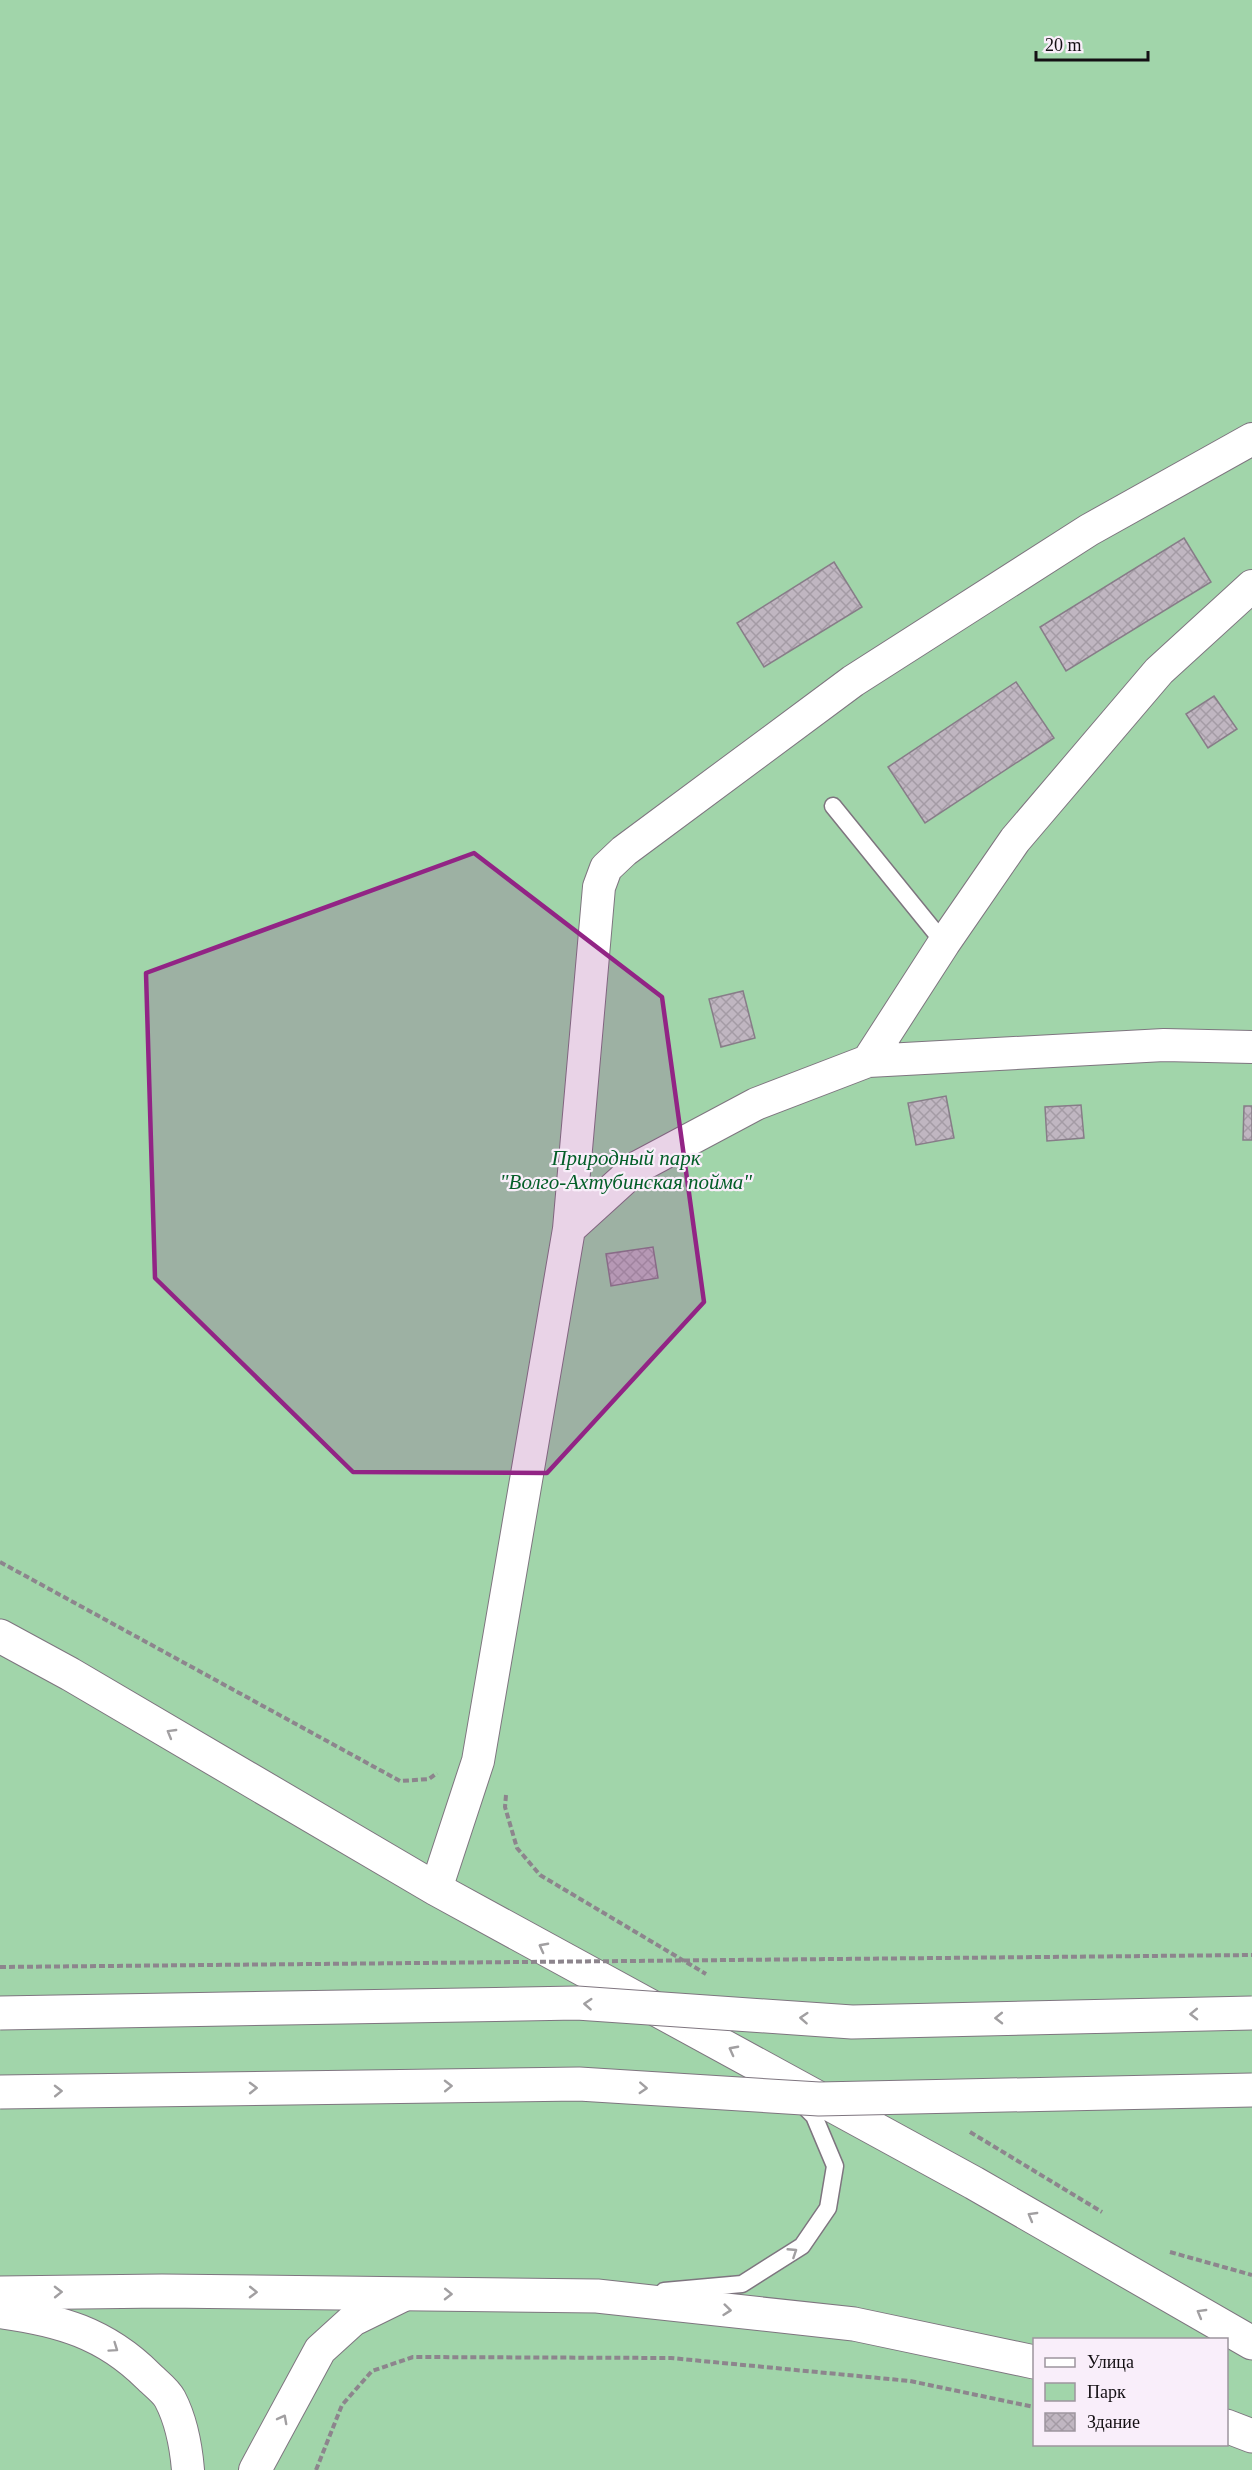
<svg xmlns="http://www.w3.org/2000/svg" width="1252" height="2470" font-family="Georgia,serif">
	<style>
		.park { fill: #a1d5aa; fill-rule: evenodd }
		.building { fill: url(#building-cross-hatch); stroke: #877d88; stroke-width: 1.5 }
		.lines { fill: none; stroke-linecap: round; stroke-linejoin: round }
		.service-casing { stroke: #7e757f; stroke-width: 19 }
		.minor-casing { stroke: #7e757f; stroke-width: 34 }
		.primary-casing { stroke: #7e757f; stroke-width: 35 }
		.path { stroke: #8d858d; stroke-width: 4; stroke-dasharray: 6 3; stroke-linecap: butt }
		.service { stroke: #fff; stroke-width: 16 }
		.minor { stroke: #fff; stroke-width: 32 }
		.primary { stroke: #fff; stroke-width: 33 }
		.primary-bridge-casing { stroke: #7e757f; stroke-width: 35; stroke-linecap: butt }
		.path-bridge { stroke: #8d858d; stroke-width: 4; stroke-dasharray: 6 3; stroke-linecap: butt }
		.primary-bridge { stroke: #fff; stroke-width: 33 }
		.oneway { stroke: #a19fa1 }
		.marked { fill: #922485; fill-opacity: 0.2; stroke: #922485; stroke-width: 4.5; stroke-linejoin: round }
		.labels { text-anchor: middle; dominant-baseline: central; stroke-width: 4.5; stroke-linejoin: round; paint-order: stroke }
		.park-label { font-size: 21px; font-style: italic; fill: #035e28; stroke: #f9eefa }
	</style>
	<defs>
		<pattern id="building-cross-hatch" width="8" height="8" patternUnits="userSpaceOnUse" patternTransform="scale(1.5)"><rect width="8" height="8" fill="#c0b6c1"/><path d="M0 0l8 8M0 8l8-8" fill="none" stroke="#a49ba5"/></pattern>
	</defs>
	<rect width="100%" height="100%" fill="#f9eefa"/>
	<!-- park -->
	<path class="park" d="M0 0H1252V2470H0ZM1034 2340H1226V2444H1034Z"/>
	<!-- building -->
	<path class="building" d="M1184 538 1211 582 1066 671 1040 627Z
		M834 562 862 607 764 667 737 623Z
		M1016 682 1054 738 925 823 888 767Z
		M1214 696 1237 729 1208 748 1186 714Z
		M743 991 755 1038 721 1047 709 999Z
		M946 1096 954 1138 916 1145 908 1103Z
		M1081 1105 1084 1138 1047 1141 1045 1107Z
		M1244 1106H1252V1140H1243Z
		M653 1247 658 1278 611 1286 606 1254Z"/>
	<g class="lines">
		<defs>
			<path id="service" d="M833 806 944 943
				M664 2291 742 2284 802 2246 828 2208 835 2166 814 2116 797 2099"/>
			<path id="minor" d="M868 1061 1164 1045 1252 1047
				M569 1229 636 1168 756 1104 868 1061 944 943 1015 840 1159 671 1252 586
				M436 1889 478 1761 569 1229 599 887 606 868 624 851 853 681 1089 530 1252 439
				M0 2312C59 2320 105 2333 148 2376 155 2383 166 2391 170 2399 182 2422 186 2446 188 2470
				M255 2470 320 2350 353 2320 406 2294"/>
			<path id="primary" d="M0 1636 70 1674 436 1889 974 2183 1252 2343
				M0 2293 162 2291 597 2296 854 2324 1034 2362
				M1226 2426 1252 2436"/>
		</defs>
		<!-- service casing -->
		<use href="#service" class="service-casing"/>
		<!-- minor casing -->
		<use href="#minor" class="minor-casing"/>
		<!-- primary casing -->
		<use href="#primary" class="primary-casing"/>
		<!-- path -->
		<path class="path" d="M0 1562 400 1781 429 1779 437 1773
			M506 1795 505 1807 517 1848 540 1875 706 1974
			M970 2132 1102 2212
			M1170 2252 1252 2275
			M316 2470 342 2405 372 2371 413 2357 671 2358 910 2381 1034 2407"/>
		<!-- service -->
		<use href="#service" class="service"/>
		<!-- minor -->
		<use href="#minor" class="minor"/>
		<!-- primary -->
		<use href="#primary" class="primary"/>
		<defs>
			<path id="primary-bridge" d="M0 2013 577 2003 852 2022 1252 2013
				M0 2092 579 2084 819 2099 1252 2090"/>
		</defs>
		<!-- primary-bridge casing -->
		<use href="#primary-bridge" class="primary-bridge-casing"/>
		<!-- path-bridge -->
		<path class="path-bridge" d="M0 1967 1252 1955"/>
		<!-- primary-bridge -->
		<use href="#primary-bridge" class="primary-bridge"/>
	</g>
	<!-- one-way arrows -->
	<defs><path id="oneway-chevron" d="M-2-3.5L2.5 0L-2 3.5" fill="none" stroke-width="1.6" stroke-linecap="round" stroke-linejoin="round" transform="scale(1.5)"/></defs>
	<g class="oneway">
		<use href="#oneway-chevron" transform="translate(171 1733) rotate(-150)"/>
		<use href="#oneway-chevron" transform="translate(543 1947) rotate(-152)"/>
		<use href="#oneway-chevron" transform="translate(588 2004) rotate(-176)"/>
		<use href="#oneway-chevron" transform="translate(1194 2014) rotate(179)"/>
		<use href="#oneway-chevron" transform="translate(804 2018) rotate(-176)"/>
		<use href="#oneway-chevron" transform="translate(999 2018) rotate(179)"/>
		<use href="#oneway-chevron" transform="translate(733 2050) rotate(-152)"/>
		<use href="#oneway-chevron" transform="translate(448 2086) rotate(-1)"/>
		<use href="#oneway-chevron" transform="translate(253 2088) rotate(-1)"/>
		<use href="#oneway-chevron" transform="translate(643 2088) rotate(3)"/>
		<use href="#oneway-chevron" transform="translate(58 2091) rotate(-1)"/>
		<use href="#oneway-chevron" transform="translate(1032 2216) rotate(-150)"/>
		<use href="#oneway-chevron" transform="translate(793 2252) rotate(-33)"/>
		<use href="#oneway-chevron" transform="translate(58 2292) rotate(-1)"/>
		<use href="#oneway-chevron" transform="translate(253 2292) rotate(1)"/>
		<use href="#oneway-chevron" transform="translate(448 2294) rotate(1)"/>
		<use href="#oneway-chevron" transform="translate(727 2310) rotate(6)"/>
		<use href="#oneway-chevron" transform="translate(1201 2313) rotate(-150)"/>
		<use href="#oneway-chevron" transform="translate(114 2348) rotate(35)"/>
		<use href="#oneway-chevron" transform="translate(283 2419) rotate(-62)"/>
	</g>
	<!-- marked area -->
	<path class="marked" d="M474 853 662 997 704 1302 547 1473 353 1472 155 1278 146 973Z"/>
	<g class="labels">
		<!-- park labels -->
		<g class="park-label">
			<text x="626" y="1158">Природный парк<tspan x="626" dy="24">"Волго-Ахтубинская пойма"</tspan></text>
		</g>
	</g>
	<!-- legend -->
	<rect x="1033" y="2338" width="195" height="108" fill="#f9eefa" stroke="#9d959e" stroke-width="1.5"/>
	<rect x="1045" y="2358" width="30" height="9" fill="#ffffff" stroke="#9d959e" stroke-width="1.5"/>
	<text x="1087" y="2368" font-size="18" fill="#141014">Улица</text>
	<rect x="1045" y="2383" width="30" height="18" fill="#a1d5aa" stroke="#9d959e" stroke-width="1.5"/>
	<text x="1087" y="2398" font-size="18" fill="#141014">Парк</text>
	<rect x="1045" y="2413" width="30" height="18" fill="url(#building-cross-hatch)" stroke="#9d959e" stroke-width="1.5"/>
	<text x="1087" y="2428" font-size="18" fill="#141014">Здание</text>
	<!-- scale -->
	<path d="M1036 51v9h112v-9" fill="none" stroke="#141014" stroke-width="3"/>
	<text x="1045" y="51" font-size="18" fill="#141014" stroke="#f9eefa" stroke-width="4.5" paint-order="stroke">20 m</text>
</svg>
